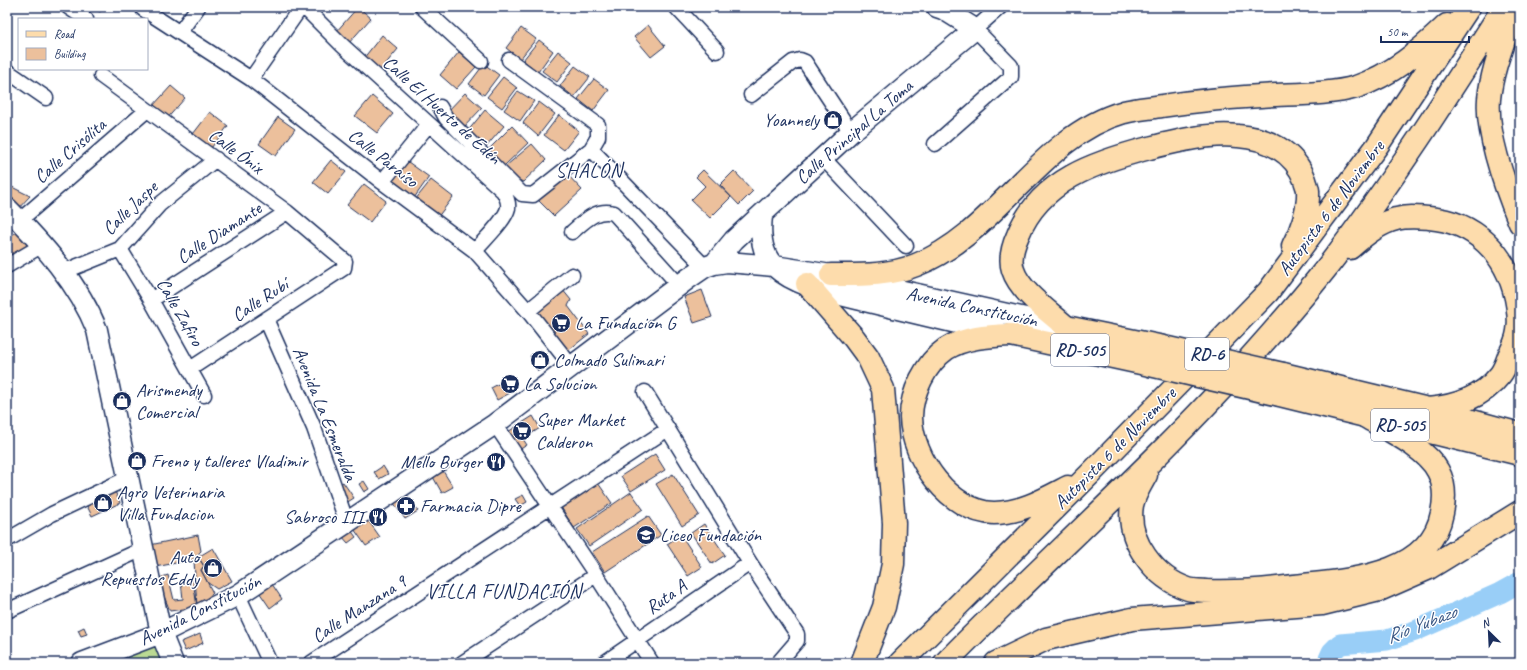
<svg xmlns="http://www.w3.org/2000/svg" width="1527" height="670" font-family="Caveat,sans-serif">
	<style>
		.green { fill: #bbda93; stroke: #6b8478 }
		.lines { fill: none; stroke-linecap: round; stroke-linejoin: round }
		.river { stroke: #99cef7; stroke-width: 21 }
		.building { fill: #ecc09c; stroke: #1b2f5e }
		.street-casing { stroke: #1b2f5e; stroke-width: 17 }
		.secondary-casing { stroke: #1b2f5e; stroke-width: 23 }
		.primary-casing { stroke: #1b2f5e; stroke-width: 25 }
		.highway-casing { stroke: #1b2f5e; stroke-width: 25 }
		.street { stroke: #fff; stroke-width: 14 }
		.secondary { stroke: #fff; stroke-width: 20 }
		.primary { stroke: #fddcac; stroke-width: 22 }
		.highway { stroke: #fddcac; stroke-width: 22 }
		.primary-bridge-casing { stroke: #1b2f5e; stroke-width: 25; stroke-linecap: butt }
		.primary-bridge { stroke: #fddcac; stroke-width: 22 }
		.labels { text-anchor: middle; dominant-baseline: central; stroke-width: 3; stroke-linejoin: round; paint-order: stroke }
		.shield { fill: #fff; stroke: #5f6d8e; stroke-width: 1 }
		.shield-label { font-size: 18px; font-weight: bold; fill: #1b2f5e }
		.street-label { font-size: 19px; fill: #1b2f5e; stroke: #fff }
		.poi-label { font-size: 19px; fill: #1b2f5e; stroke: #fff; text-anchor: start }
		.neighbourhood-label { font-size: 20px; letter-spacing: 1px; fill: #1b2f5e; stroke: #fff }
		.water-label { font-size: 20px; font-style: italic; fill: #3a5784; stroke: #fff }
	</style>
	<rect width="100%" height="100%" fill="#fff"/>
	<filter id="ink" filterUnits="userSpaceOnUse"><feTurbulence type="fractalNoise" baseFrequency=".025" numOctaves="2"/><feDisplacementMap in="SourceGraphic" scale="8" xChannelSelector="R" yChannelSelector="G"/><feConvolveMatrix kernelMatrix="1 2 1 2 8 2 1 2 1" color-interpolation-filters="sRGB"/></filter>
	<g filter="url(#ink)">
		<!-- green -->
		<path class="green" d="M157 641 165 663H99Z"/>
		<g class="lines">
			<!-- river -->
			<path class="river" d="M1327 663 1332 652 1340 644 1387 640 1415 631 1500 593 1520 582"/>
		</g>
		<!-- building -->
		<path class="building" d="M93 7H103L100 12Z
			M358 7 371 18 348 44 335 33Z
			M648 25 665 46 651 57 634 37Z
			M521 28 536 39 520 59 506 48Z
			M382 35 398 49 379 72 363 59Z
			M539 40 553 51 538 72 523 60Z
			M558 51 572 62 557 82 542 71Z
			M459 52 476 67 456 89 440 75Z
			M484 64 499 75 484 95 469 84Z
			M575 66 590 77 574 97 560 86Z
			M503 77 517 88 502 108 487 97Z
			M594 79 609 90 593 111 578 99Z
			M171 86 185 98 165 121 151 108Z
			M518 91 534 101 520 121 504 110Z
			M465 93 482 108 462 129 446 113Z
			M372 96 393 114 377 133 355 116Z
			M539 102 555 114 538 136 523 123Z
			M485 110 504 126 486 147 467 132Z
			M832 111 841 124 835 128 826 115Z
			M210 112 228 126 208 152 190 138Z
			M559 115 579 131 564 150 544 135Z
			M278 117 295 129 276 156 259 144Z
			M512 126 528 143 504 166 488 150Z
			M532 144 546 160 523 182 500 171Z
			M404 159 429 177 414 198 389 179Z
			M331 160 346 172 328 194 313 182Z
			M703 170 731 197 710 218 691 200 705 186 696 177Z
			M734 171 753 191 739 205 720 185Z
			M565 172 582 190 554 216 537 199Z
			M431 180 453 197 437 218 415 200Z
			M364 184 386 201 370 222 347 205Z
			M12 187 30 196 17 210 7 196V190Z
			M23 227 36 243 14 261 7 254V239Z
			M562 289 571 300 568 306 589 334 565 353 533 312Z
			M702 290 712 317 694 323 684 297Z
			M541 350 549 364 538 371 530 356Z
			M598 353 605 361 600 365 593 358Z
			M511 377 516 387 509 391 504 381Z
			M504 381 510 393 497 400 491 388Z
			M126 393 129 405 118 409 114 396Z
			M533 416 540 428 523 439 527 445 514 453 503 435Z
			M655 454 665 470 631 491 621 476Z
			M497 456 501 463 495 467 491 460Z
			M383 466 388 474 379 479 374 472Z
			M443 471 453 487 442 493 433 477Z
			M673 474 699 515 682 526 656 484Z
			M364 481 369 489 364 492 359 484Z
			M343 482 354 498 346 503 335 487Z
			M598 483 612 503 574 528 561 507Z
			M114 489 120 503 92 516 85 502Z
			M631 492 643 509 589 546 577 529Z
			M406 493 418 511 405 519 393 502Z
			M523 495 527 502 520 506 515 499Z
			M379 509 386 519 377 526 369 515Z
			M648 516 661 535 605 572 592 552Z
			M368 520 380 537 366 546 354 529Z
			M704 524 725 555 712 564 691 533Z
			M350 529 356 537 348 543 341 535Z
			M198 535 201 551 192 560 155 567 150 545Z
			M681 535 702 567 688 576 667 544Z
			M213 548 232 581 217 589 208 583 201 570 204 566 198 557Z
			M198 557 204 566 201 570 213 593 197 607 194 561Z
			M168 575 174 600 183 599 181 582 193 580 197 607 170 611 157 579Z
			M268 578 282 599 270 608 255 586Z
			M84 627 87 634 81 636 78 630Z
			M200 634 203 643 185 651 181 642Z"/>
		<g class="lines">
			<defs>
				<path id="street" d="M68 7 86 19
					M304 7 343 46 503 191C506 196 509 202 508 208 505 221 483 241 475 251
					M422 7 481 61
					M676 7 717 51
					M143 9 251 79 382 182 475 251 528 311 572 367
					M180 32 198 7
					M7 71 46 98
					M101 76 287 212 345 261 344 268 190 369
					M251 79 301 7
					M751 95 793 62 800 60 805 62 851 132
					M440 107 446 118 522 194 533 195 591 149 598 137V125L509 60
					M935 144 1011 77V66L975 29 1000 7
					M591 149 705 267
					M823 158 906 246
					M382 182 429 124
					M19 221 146 111
					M572 232C585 221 596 208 614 213L679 285
					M120 249 151 300 204 395
					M7 266 41 246
					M63 272 120 249 159 205 216 159
					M151 300 287 212
					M528 311 572 275
					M266 319 314 428 347 523
					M645 392 750 563 797 634V641L778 663
					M495 424 596 575 652 663
					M7 540 52 514 128 478
					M238 595 270 663
					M7 611 143 549
					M311 663 668 429
					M462 663 596 575
					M604 663 750 563"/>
				<path id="secondary" d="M7 208C42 243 79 284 97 330L161 633 173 663
					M762 216C760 233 761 254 775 267 798 288 836 293 865 301 910 312 955 323 1001 333
					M714 264 734 240 851 132 975 29 943 9 937 7
					M82 663 161 633 238 595 495 424 689 278 705 267 714 264 727 262 774 266 831 275 1066 327"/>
				<path id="primary" d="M1066 327 1159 346
					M1011 335 1150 365
					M1283 374 1428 409 1520 434
					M1280 395 1520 454"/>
				<path id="highway" d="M1515 7C1506 37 1492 67 1489 99 1486 135 1506 189 1520 223
					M1350 248C1363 236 1379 223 1396 219 1407 216 1417 217 1429 218 1475 222 1506 253 1516 298 1518 308 1520 320 1518 331 1517 339 1513 348 1509 356 1507 362 1504 370 1500 375 1482 398 1456 406 1428 409
					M831 275C859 275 889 276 916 265 997 234 1038 136 1124 112 1136 109 1150 108 1162 106 1201 100 1237 97 1276 95 1300 94 1333 94 1356 87 1392 75 1420 51 1447 25
					M807 284 854 338 868 357 883 389 894 523 893 564 884 607 862 663
					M1066 327C1050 312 1020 292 1013 270 1009 258 1013 246 1018 235 1040 180 1096 162 1149 148 1177 141 1208 133 1238 136 1267 138 1294 151 1305 180 1306 184 1308 188 1308 191 1309 209 1301 231 1293 246
					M1011 335C989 336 965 337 946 349 926 363 911 393 911 417 912 459 950 512 994 513 1021 513 1045 499 1068 487
					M1146 475C1141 484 1134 495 1132 505 1126 541 1155 578 1188 589 1194 591 1201 590 1206 591 1236 592 1265 590 1294 586 1346 580 1430 577 1442 513 1445 499 1445 484 1438 471 1426 448 1388 430 1366 417
					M900 663 1090 474 1268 292 1377 146 1469 7
					M945 663C1047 559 1158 462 1255 352 1280 324 1305 295 1328 266 1392 183 1448 95 1504 7
					M996 663 1046 639 1132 619 1322 604 1379 590 1427 569 1520 512"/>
			</defs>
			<!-- street casing -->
			<use href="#street" class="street-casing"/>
			<!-- secondary casing -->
			<use href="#secondary" class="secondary-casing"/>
			<!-- primary casing -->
			<use href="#primary" class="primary-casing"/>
			<!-- highway casing -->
			<use href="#highway" class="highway-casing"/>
			<!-- street -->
			<use href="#street" class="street"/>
			<!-- secondary -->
			<use href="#secondary" class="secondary"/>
			<!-- primary -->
			<use href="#primary" class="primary"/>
			<!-- highway -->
			<use href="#highway" class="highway"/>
			<defs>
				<path id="primary-bridge" d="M1159 346 1283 374
					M1150 365 1280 395"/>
			</defs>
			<!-- primary-bridge casing -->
			<use href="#primary-bridge" class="primary-bridge-casing"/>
			<!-- primary-bridge -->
			<use href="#primary-bridge" class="primary-bridge"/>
		</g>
	</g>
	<!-- icons -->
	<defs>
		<symbol id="shop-disc" viewBox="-11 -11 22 22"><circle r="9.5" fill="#1b2f5e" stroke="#fff"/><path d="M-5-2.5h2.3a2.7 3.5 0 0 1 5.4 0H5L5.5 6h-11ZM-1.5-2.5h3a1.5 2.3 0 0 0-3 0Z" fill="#fff"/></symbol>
		<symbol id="supermarket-disc" viewBox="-11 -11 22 22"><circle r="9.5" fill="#1b2f5e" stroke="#fff"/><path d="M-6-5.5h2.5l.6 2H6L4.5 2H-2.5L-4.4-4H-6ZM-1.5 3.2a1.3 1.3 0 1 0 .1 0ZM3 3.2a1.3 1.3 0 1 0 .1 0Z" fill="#fff"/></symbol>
		<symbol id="restaurant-disc" viewBox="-11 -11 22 22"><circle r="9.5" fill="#1b2f5e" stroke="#fff"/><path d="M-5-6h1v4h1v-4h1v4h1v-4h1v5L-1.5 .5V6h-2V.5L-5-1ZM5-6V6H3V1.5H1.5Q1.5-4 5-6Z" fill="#fff"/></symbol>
		<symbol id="pharmacy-disc" viewBox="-11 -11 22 22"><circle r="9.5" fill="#1b2f5e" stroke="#fff"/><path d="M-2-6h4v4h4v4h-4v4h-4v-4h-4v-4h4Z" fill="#fff"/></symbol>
		<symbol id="school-disc" viewBox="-11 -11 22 22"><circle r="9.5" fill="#1b2f5e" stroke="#fff"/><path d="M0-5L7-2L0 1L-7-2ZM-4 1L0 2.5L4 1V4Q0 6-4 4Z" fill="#fff"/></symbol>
	</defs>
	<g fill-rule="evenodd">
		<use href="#shop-disc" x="822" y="109" width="22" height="22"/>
		<use href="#supermarket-disc" x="550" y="312" width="22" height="22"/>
		<use href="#shop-disc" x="529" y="349" width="22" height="22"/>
		<use href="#supermarket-disc" x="499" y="373" width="22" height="22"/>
		<use href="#shop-disc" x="111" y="390" width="22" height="22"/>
		<use href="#supermarket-disc" x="511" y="420" width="22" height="22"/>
		<use href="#shop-disc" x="126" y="450" width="22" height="22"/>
		<use href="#restaurant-disc" x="485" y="451" width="22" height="22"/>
		<use href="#shop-disc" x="92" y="492" width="22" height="22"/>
		<use href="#pharmacy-disc" x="395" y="495" width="22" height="22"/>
		<use href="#restaurant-disc" x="367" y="506" width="22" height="22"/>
		<use href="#school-disc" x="635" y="524" width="22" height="22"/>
		<use href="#shop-disc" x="202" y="557" width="22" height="22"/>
	</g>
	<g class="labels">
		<!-- shield labels -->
		<g class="shield">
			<rect x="1051" y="334" width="58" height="32" rx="3"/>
			<rect x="1185" y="338" width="44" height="32" rx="3"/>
			<rect x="1371" y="409" width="58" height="32" rx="3"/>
		</g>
		<g class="shield-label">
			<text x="1080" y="350">RD-505</text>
			<text x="1207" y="354">RD-6</text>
			<text x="1400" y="425">RD-505</text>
		</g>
		<!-- street labels -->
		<g class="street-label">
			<text transform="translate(442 110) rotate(42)">Calle El Huerto de Edén</text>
			<text transform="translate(854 132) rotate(-41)">Calle Principal La Toma</text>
			<text transform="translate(70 151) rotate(-41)">Calle Crisólita</text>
			<text transform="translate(236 151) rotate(36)">Calle Ónix</text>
			<text transform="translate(383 158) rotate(38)">Calle Paraíso</text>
			<text transform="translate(130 208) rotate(-44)">Calle Jaspe</text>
			<text transform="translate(1331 208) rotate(-53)">Autopista 6 de Noviembre</text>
			<text transform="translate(219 233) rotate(-33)">Calle Diamante</text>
			<text transform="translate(260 300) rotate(-33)">Calle Rubí</text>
			<text transform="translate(972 307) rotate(12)">Avenida Constitución</text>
			<text transform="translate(180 312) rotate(60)">Calle Zafiro</text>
			<text transform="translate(325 414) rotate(68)">Avenida La Esmeralda</text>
			<text transform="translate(1115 448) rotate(-45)">Autopista 6 de Noviembre</text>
			<text transform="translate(666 597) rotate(-35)">Ruta A</text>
			<text transform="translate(359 609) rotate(-33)">Calle Manzana 9</text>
			<text transform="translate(200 610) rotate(-27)">Avenida Constitución</text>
		</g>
		<!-- poi labels -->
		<g class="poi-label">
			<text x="819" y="120" text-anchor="end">Yoannely</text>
			<text x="575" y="323">La Fundacion G</text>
			<text x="554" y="360">Colmado Sulimari</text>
			<text x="524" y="384">La Solucion</text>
			<text x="136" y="390">Arismendy<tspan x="136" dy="22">Comercial</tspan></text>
			<text x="536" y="420">Super Market<tspan x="536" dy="22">Calderon</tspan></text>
			<text x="151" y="461">Freno y talleres Vladimir</text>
			<text x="482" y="462" text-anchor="end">Mello Burger</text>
			<text x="117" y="492">Agro Veterinaria<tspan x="117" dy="22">Villa Fundacion</tspan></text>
			<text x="420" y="506">Farmacia Dipre</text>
			<text x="364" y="517" text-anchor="end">Sabroso III</text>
			<text x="660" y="535">Liceo Fundación</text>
			<text x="199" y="557" text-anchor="end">Auto<tspan x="199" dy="22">Repuestos Eddy</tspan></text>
		</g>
		<!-- neighbourhood labels -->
		<g class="neighbourhood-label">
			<text x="589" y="170">SHALÓN</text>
			<text x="504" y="591">VILLA FUNDACIÓN</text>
		</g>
		<!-- water labels -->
		<g class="water-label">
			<text transform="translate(1421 624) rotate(-21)">Río Yubazo</text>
		</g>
	</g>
	<!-- margin -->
	<rect width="1527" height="670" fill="none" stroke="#fff" stroke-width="24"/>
	<rect x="12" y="12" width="1503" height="646" fill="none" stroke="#1b2f5e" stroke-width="1.5" filter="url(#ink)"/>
	<!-- legend -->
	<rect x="18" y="18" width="130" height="52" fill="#ffffff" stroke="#a4acbf"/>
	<rect x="26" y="31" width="20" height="6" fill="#fddcac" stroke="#a4acbf"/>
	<text x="54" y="38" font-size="12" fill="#1b2f5e">Road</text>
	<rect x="26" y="48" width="20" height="12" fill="#ecc09c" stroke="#a4acbf"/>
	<text x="54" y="58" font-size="12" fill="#1b2f5e">Building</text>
	<!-- north arrow -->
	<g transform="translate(1489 632) rotate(336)" stroke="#ffffff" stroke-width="3" paint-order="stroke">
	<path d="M0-3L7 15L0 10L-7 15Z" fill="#1b2f5e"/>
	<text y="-6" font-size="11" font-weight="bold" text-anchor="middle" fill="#1b2f5e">N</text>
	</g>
	<!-- scale -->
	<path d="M1381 36v6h88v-6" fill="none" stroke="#1b2f5e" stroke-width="2"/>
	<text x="1387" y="36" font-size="12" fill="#1b2f5e" stroke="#ffffff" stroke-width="3" paint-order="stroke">50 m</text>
</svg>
